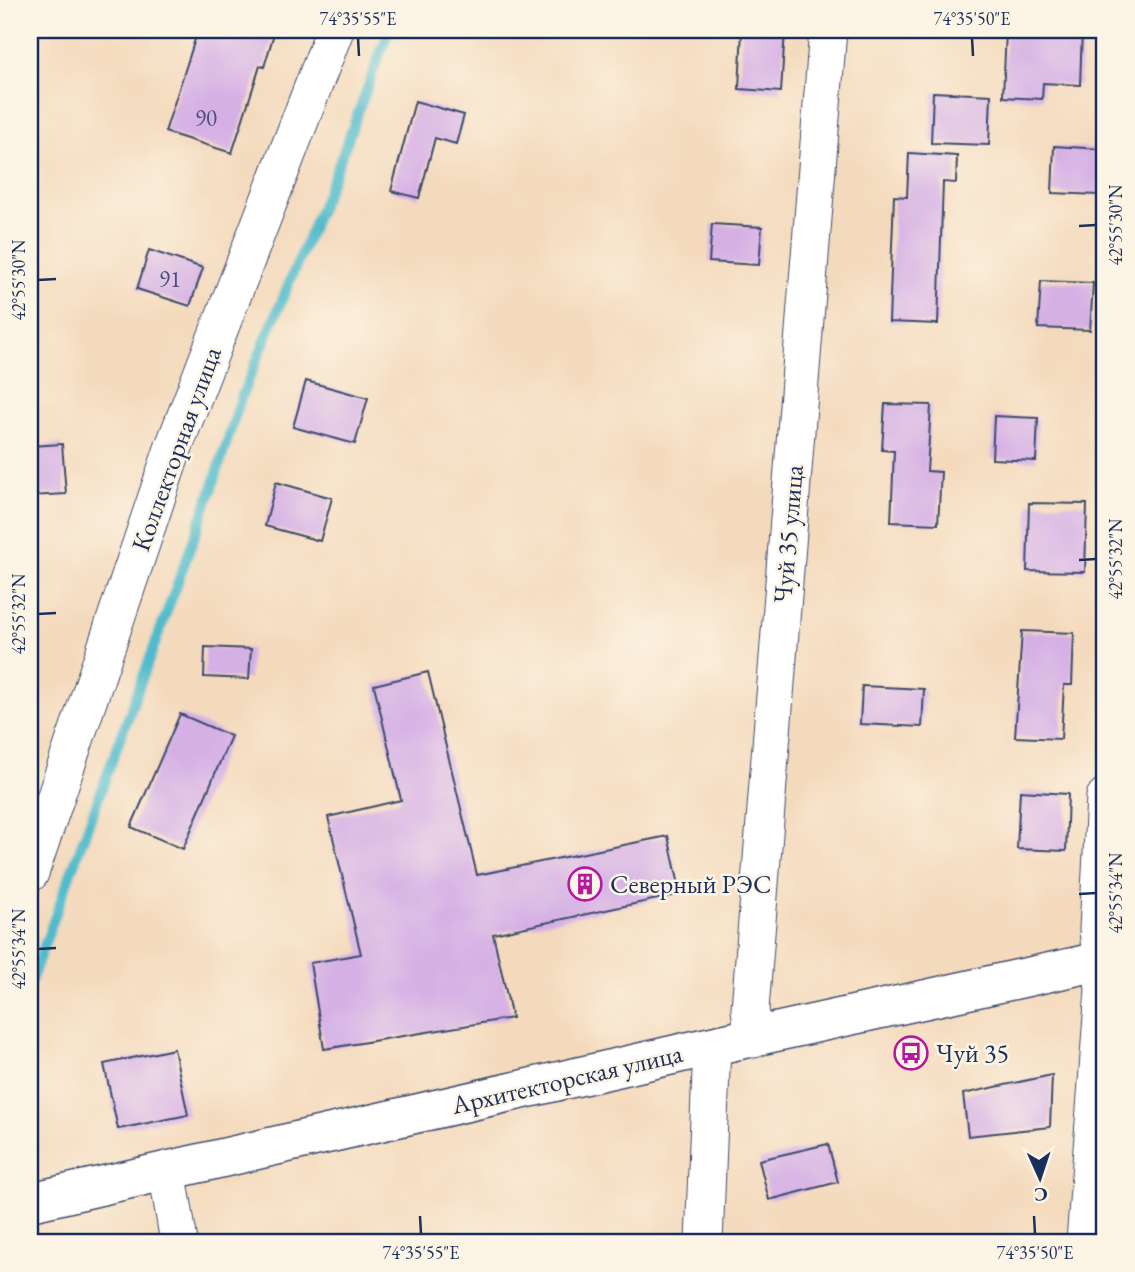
<svg xmlns="http://www.w3.org/2000/svg" width="1135" height="1272" font-family="'EB Garamond',serif">
	<style>
		.lines { fill: none; stroke-linecap: round; stroke-linejoin: round }
		.stream { stroke: #50bbcc; stroke-width: 10 }
		.building { fill: #d5b0e5 }
		.street-casing { stroke: #3c496c; stroke-width: 39 }
		.secondary-casing { stroke: #3c496c; stroke-width: 41 }
		.street { stroke: #fff; stroke-width: 37 }
		.secondary { stroke: #fff; stroke-width: 38 }
		.ticks { fill: none; stroke: #1b2f5e; stroke-width: 2.5 }
		.labels { text-anchor: middle; dominant-baseline: central; stroke-width: 5; stroke-linejoin: round; paint-order: stroke }
		.number-label { font-size: 23px; fill: #4a4f80 }
		.street-label { font-size: 26px; fill: #1b2f5e; stroke: #fcf5e5 }
		.poi-label { font-size: 26px; fill: #1b2f5e; stroke: #fcf5e5; text-anchor: start }
		.neatline { fill: none; stroke: #1b2f5e; stroke-width: 2.5 }
		.ticks-label { font-size: 18px; text-anchor: middle; fill: #1b2f5e }
	</style>
	<rect width="100%" height="100%" fill="#fcf5e5"/>
	<filter id="ink" filterUnits="userSpaceOnUse"><feTurbulence type="fractalNoise" baseFrequency=".0143" numOctaves="2"/><feDisplacementMap in="SourceGraphic" scale="14" xChannelSelector="R" yChannelSelector="G"/><feConvolveMatrix kernelMatrix="1 2 1 2 8 2 1 2 1" color-interpolation-filters="sRGB"/></filter>
	<filter id="wash" filterUnits="userSpaceOnUse"><feTurbulence type="fractalNoise" baseFrequency=".00686" numOctaves="4" result="noise"/><feDisplacementMap in="SourceGraphic" scale="28" xChannelSelector="R" yChannelSelector="G"/><feGaussianBlur stdDeviation="1.57" result="paint"/><feColorMatrix in="noise" values="0 0 0 0 0 0 0 0 0 0 0 0 0 0 0 0 0 1.4 0 .05"/><feComposite in="paint" operator="in"/></filter>
	<g filter="url(#wash)">
		<rect width="100%" height="100%" fill="#f4dabd"/>
		<g class="lines">
			<!-- stream -->
			<path class="stream" d="M30 984 212 489 241 398 338 166 389 30"/>
		</g>
		<g id="blocks">
			<!-- building -->
			<path class="building" d="M198 30H275L264 67 260 66 232 153 165 132Z
				M742 30H785L781 92 739 89Z
				M1006 30H1082L1080 85 1043 83 1042 99 1003 97Z
				M933 92 991 95 989 145 931 143Z
				M415 101 464 115 456 144 435 138 419 198 391 191Z
				M1054 146 1101 149 1099 195 1052 193Z
				M909 153 957 156 956 183 943 182 938 324 889 322 894 196 907 197Z
				M712 224 762 227 759 265 709 262Z
				M149 250 203 268 190 306 137 289Z
				M1041 281 1093 283 1090 330 1038 328Z
				M306 381 368 398 355 444 293 427Z
				M885 404 931 405 927 471 941 472 938 524 891 522 894 451 882 450Z
				M994 416 1038 418 1036 461 992 459Z
				M62 444 66 494 30 496V446Z
				M276 482 332 498 320 541 265 526Z
				M1029 503 1087 504 1085 572 1027 571Z
				M1022 631 1074 633 1072 685H1064L1061 739 1015 737Z
				M205 647 251 649 249 679 204 677Z
				M428 672 477 875 668 836 681 894 493 934 512 1018 324 1049 310 963 361 954 328 817 401 800 374 685Z
				M862 686 924 689 922 727 860 724Z
				M180 714 231 736 183 849 131 827Z
				M1020 791 1068 794 1066 851 1017 849Z
				M174 1049 188 1115 118 1129 104 1064Z
				M1052 1075 1050 1127 968 1136 963 1094Z
				M828 1144 838 1182 769 1200 759 1160Z"/>
		</g>
	</g>
	<g filter="url(#ink)">
		<use href="#blocks" fill-opacity="0" stroke="#3c496c" stroke-width="2"/>
		<g class="lines">
			<defs>
				<path id="street" d="M30 873 173 449 335 30
					M754 1039 750 1009 828 30
					M167 1170 179 1242
					M704 1242 712 1046
					M1085 1242 1104 990 1098 929 1105 797"/>
				<path id="secondary" d="M30 1202 712 1046 1105 960"/>
			</defs>
			<!-- street casing -->
			<use href="#street" class="street-casing"/>
			<!-- secondary casing -->
			<use href="#secondary" class="secondary-casing"/>
			<!-- street -->
			<use href="#street" class="street"/>
			<!-- secondary -->
			<use href="#secondary" class="secondary"/>
		</g>
	</g>
	<!-- ticks -->
	<path class="ticks" d="M358 38 359 56M972 38 973 56M1079 226 1096 225M38 280 56 279M1079 560 1096 559M38 614 56 613M1079 894 1096 893M38 949 56 948M420 1216 421 1234M1034 1216 1035 1234"/>
	<!-- icons -->
	<defs>
		<symbol id="building-ring" viewBox="-11 -11 22 22"><circle r="9.5" fill="#fcf5e5" stroke="#b5179e" stroke-width="1.5"/><path d="M-4-6H4V6H1V3H-1V6H-4ZM-2.5-4.3h1.7v1.8h-1.7ZM.8-4.3h1.7v1.8H.8ZM-2.5-1h1.7V.8h-1.7ZM.8-1h1.7V.8H.8Z" fill="#b5179e"/></symbol>
		<symbol id="bus-ring" viewBox="-11 -11 22 22"><circle r="9.5" fill="#fcf5e5" stroke="#b5179e" stroke-width="1.5"/><path d="M-5-6H5V4H4V6H2V4H-2V6H-4V4H-5ZM-3.5-4V0h7V-4ZM-3.5 1.2v1.5H-2V1.2ZM2 1.2v1.5H3.5V1.2Z" fill="#b5179e"/></symbol>
	</defs>
	<g fill-rule="evenodd">
		<use href="#building-ring" x="566" y="865" width="38" height="38"/>
		<use href="#bus-ring" x="892" y="1034" width="38" height="38"/>
	</g>
	<g class="labels">
		<!-- number labels -->
		<g class="number-label">
			<text x="206" y="118">90</text>
			<text x="170" y="279">91</text>
		</g>
		<!-- street labels -->
		<g class="street-label">
			<text transform="translate(176 449) rotate(-70)">Коллекторная улица</text>
			<text transform="translate(788 534) rotate(-85)">Чуй 35 улица</text>
			<text transform="translate(567 1079) rotate(-13)">Архитекторская улица</text>
		</g>
		<!-- poi labels -->
		<g class="poi-label">
			<text x="610" y="884">Северный РЭС</text>
			<text x="936" y="1053">Чуй 35</text>
		</g>
	</g>
	<!-- margin -->
	<rect width="1135" height="1272" fill="none" stroke="#fcf5e5" stroke-width="77"/>
	<!-- north arrow -->
	<g transform="translate(1040 1178) rotate(177)" stroke="#fcf5e5" stroke-width="5" paint-order="stroke">
	<path d="M0-5L12 26L0 18L-12 26Z" fill="#1b2f5e"/>
	<text y="-10" font-size="19" font-weight="bold" text-anchor="middle" fill="#1b2f5e">С</text>
	</g>
	<rect x="38" y="38" width="1058" height="1196" class="neatline"/>
	<g class="ticks-label">
		<text x="358" y="25">74°35'55"E</text>
		<text x="972" y="25">74°35'50"E</text>
		<text transform="translate(1116 225) rotate(-90)" y="6">42°55'30"N</text>
		<text transform="translate(19 280) rotate(-90)" y="6">42°55'30"N</text>
		<text transform="translate(1116 559) rotate(-90)" y="6">42°55'32"N</text>
		<text transform="translate(19 614) rotate(-90)" y="6">42°55'32"N</text>
		<text transform="translate(1116 893) rotate(-90)" y="6">42°55'34"N</text>
		<text transform="translate(19 949) rotate(-90)" y="6">42°55'34"N</text>
		<text x="421" y="1259">74°35'55"E</text>
		<text x="1035" y="1259">74°35'50"E</text>
	</g>
</svg>
